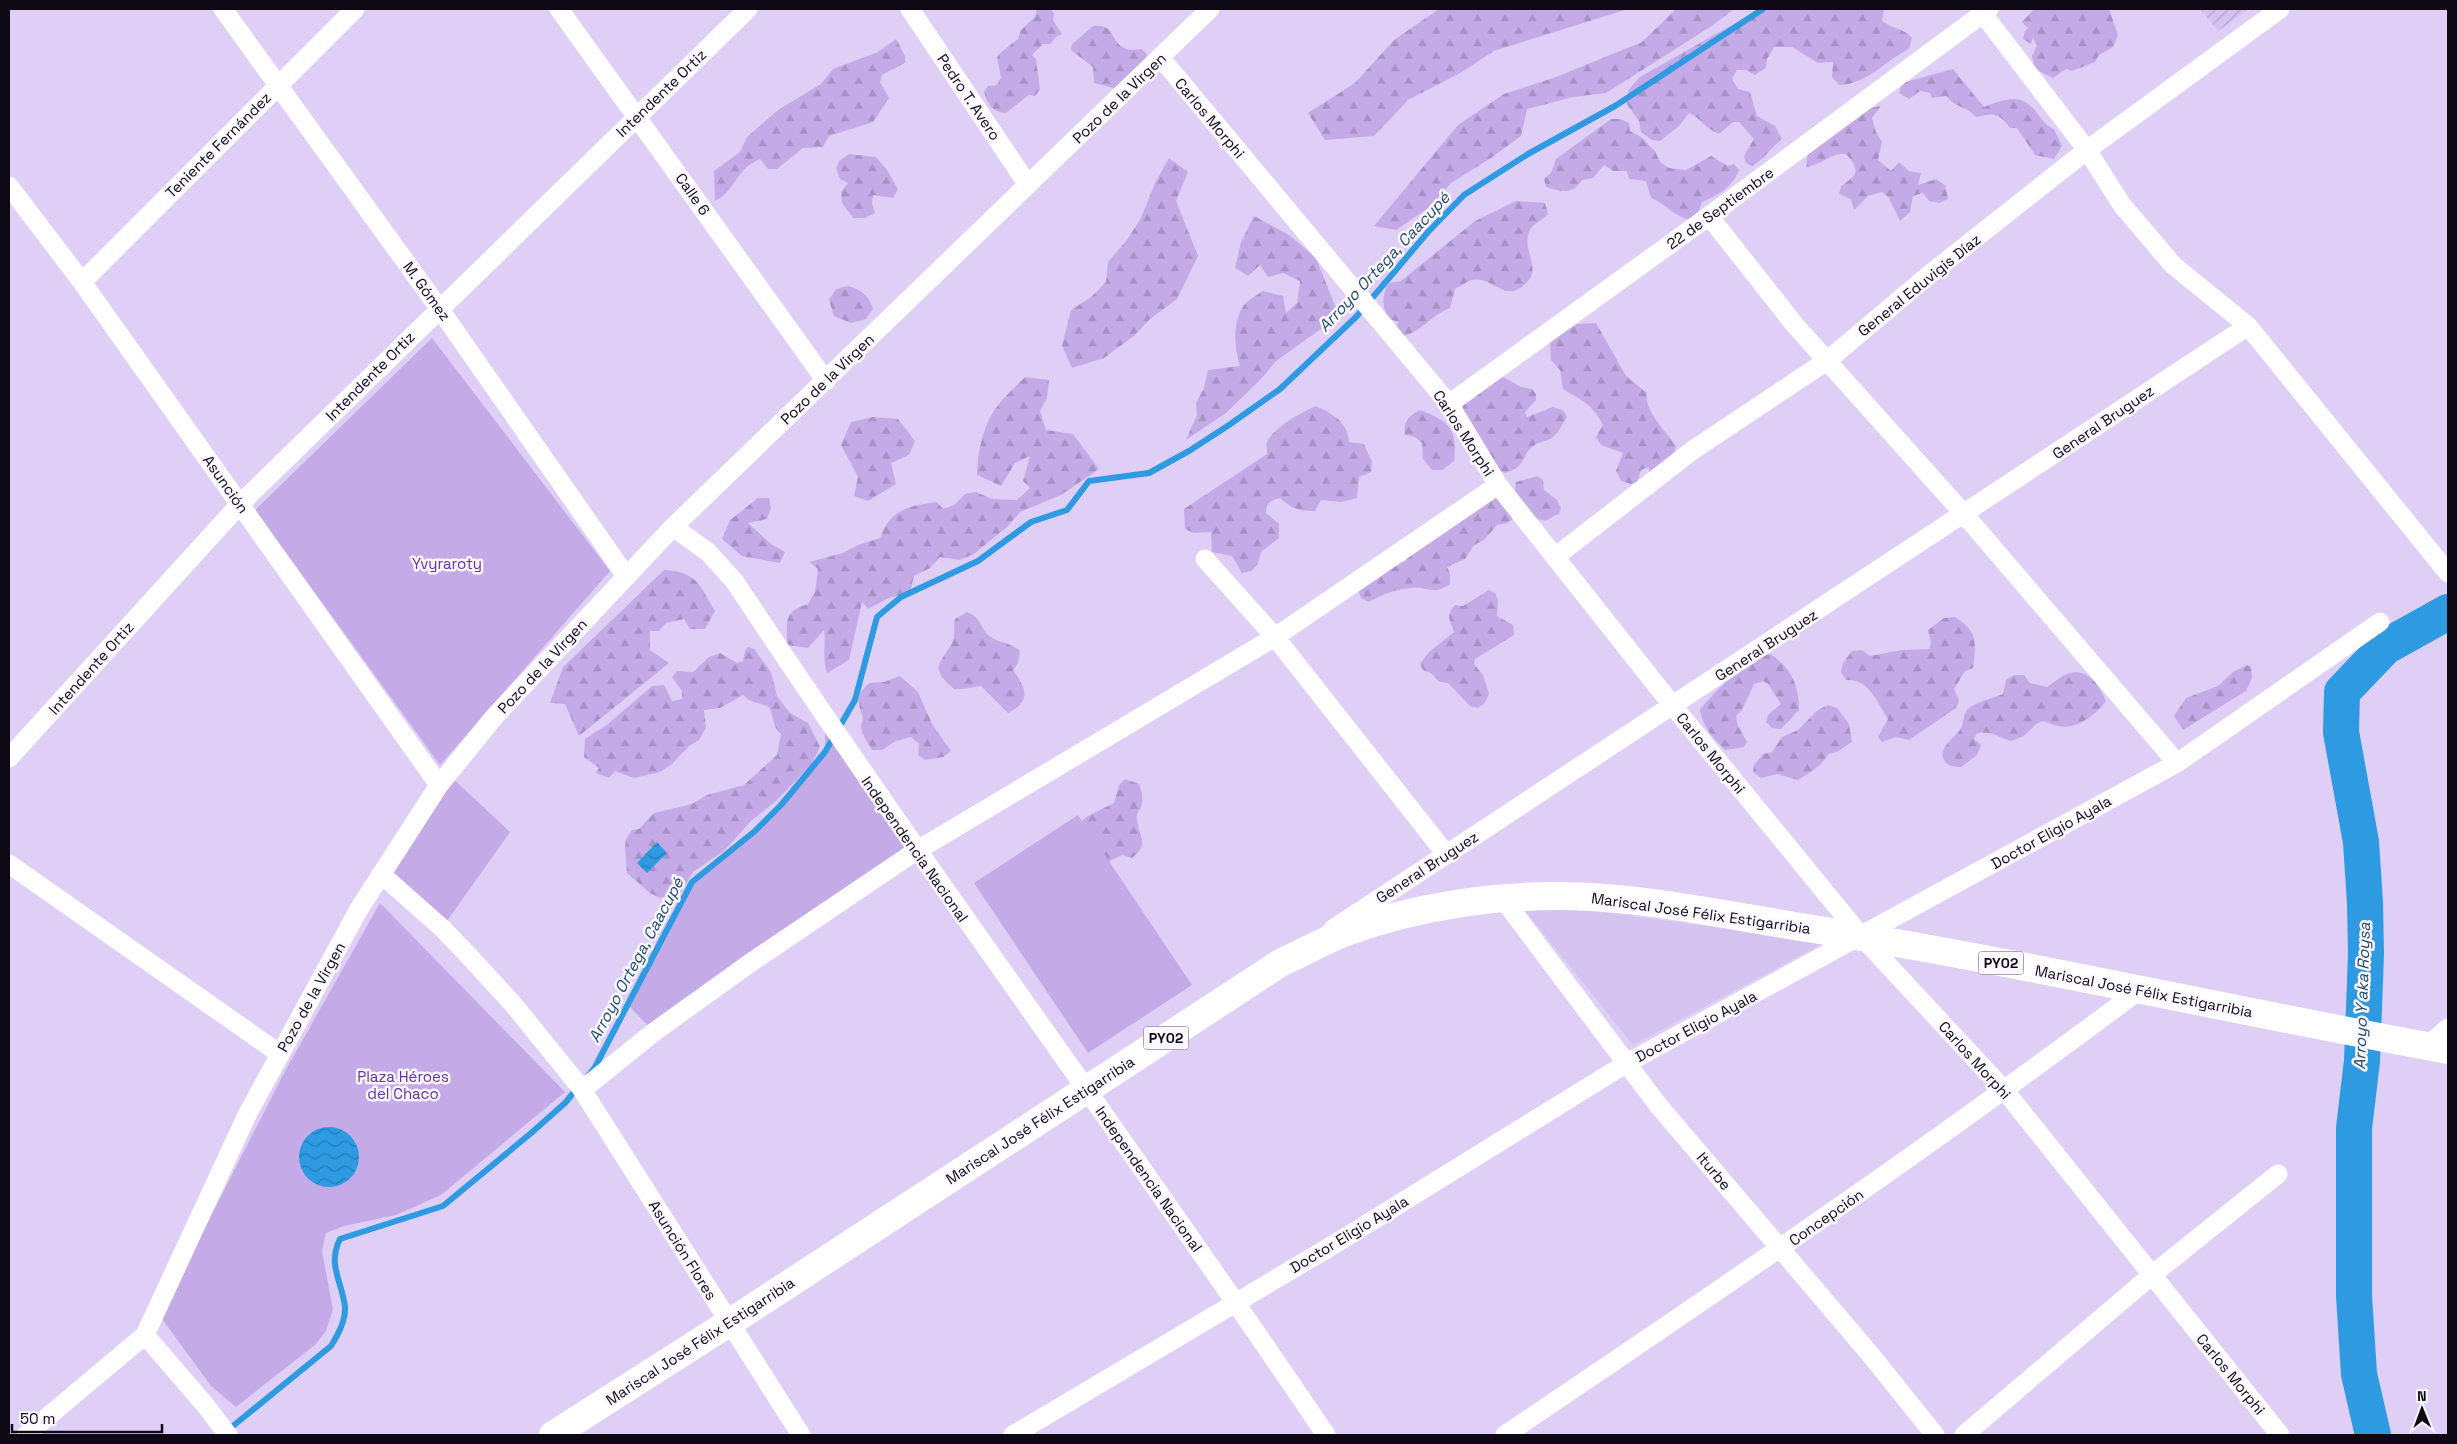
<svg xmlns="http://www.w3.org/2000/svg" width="2457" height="1444" font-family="'Space Grotesk',sans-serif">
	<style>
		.built { fill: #d4c2f0 }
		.industrial { fill: url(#industrial-furrows) }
		.forest { fill: url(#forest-firs) }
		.park { fill: #c4abe8 }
		.water { fill: url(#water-waves) }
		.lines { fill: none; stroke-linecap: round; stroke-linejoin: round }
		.stream { stroke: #2d9ae2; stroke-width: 6 }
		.river { stroke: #2d9ae2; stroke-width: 36 }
		.street { stroke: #fff; stroke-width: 19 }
		.primary { stroke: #fff; stroke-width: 28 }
		.labels { text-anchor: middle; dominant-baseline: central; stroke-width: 5; stroke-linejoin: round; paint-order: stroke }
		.shield { fill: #faf7ff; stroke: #55505b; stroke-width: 1 }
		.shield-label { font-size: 14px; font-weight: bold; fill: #0e0815 }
		.street-label { font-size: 15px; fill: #0e0815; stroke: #faf7ff }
		.park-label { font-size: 15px; fill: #672f9f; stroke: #faf7ff }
		.water-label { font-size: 16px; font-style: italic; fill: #214b69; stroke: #faf7ff }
	</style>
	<defs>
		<pattern id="industrial-furrows" width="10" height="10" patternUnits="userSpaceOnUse" patternTransform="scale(1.25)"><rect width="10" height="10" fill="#d4c2f0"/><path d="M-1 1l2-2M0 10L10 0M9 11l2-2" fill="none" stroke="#b5a5cd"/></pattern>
		<pattern id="forest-firs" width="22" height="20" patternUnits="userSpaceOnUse" patternTransform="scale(1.25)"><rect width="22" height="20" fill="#c4abe8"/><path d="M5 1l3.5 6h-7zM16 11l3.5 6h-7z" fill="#a792c6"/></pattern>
		<pattern id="water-waves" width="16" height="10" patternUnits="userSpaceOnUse" patternTransform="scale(1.25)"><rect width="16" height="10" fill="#2d9ae2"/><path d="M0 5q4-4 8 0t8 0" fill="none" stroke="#257cb6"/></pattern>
	</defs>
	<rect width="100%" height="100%" fill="#dfcff7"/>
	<!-- built -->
	<path class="built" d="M1519 903 1595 911 1825 942 1633 1045Z"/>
	<!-- industrial -->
	<path class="industrial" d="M2200 9H2249L2218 31Z"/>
	<!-- forest -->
	<path class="forest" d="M1037 9H1050L1054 13 1053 20 1062 34 1056 37 1050 44H1043L1032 55 1036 59 1040 89 1035 96 1029 95 1006 113C992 112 988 105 984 92L988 86 997 85 1001 78 997 57 1000 53 1018 39 1021 30 1035 17Z
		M1439 9H1628L1494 51 1462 72 1408 100 1374 136 1325 140 1308 113 1355 83 1394 40Z
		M1676 9H1734L1710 27 1606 93 1573 97 1527 109 1521 136 1491 158 1451 183 1431 206 1396 230 1374 226 1458 125 1504 94 1556 77 1642 42Z
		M1760 9H1884L1882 21C1892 29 1904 28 1912 38L1909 49C1886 60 1866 85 1839 85L1832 77 1833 62 1818 63 1792 47H1774L1767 59 1766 68 1755 75 1746 70H1737L1732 79 1738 89 1750 92 1757 116 1775 126 1782 139C1770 148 1764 160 1752 166L1746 163 1744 156 1754 139 1739 122H1733L1719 134C1705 129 1701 118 1689 113L1679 126 1660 141 1652 140 1641 132 1639 121 1626 103 1629 89 1640 77Z
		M2034 9H2109L2118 35 2113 47 2099 55 2095 62 2072 71 2066 69 2053 78 2035 69 2032 56 2037 46 2033 37 2031 44 2023 39 2025 31 2028 28 2022 22Z
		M1093 26C1117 24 1108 41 1126 49 1130 51 1137 49 1142 49L1149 57 1132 85 1114 88 1094 83 1093 67 1071 50 1072 44Z
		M896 39 905 56V63L882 75 880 82 889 98 873 122 829 136 823 147 803 148 777 169H768L760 159C734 170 737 190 715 201L714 171 740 152 747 137 778 110 821 84 833 69 878 52Z
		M1953 69 1984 107C2006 99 2021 92 2037 113 2042 119 2046 126 2054 129L2062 146 2054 159 2035 155 2017 128H2010C1998 112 1994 113 1976 117 1968 107 1954 107 1946 96L1932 98 1930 93 1920 91 1909 99 1899 93 1902 83Z
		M1881 106 1872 118 1876 132 1882 142 1878 160 1891 171 1899 162 1909 171 1921 173 1918 185 1936 179 1945 185 1948 199 1939 203 1929 201 1923 193 1913 196 1910 212 1900 221 1889 198 1882 192 1868 196 1854 210 1851 199 1839 194 1841 186C1859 174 1860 170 1846 154 1828 153 1825 164 1806 167L1808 152 1861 110Z
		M1611 119H1620L1629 123 1630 131 1641 137 1655 151 1660 162 1669 168 1686 170 1711 156 1728 166 1734 164 1739 170C1733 187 1717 196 1702 202L1699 211 1689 220C1673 215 1666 204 1651 198L1646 181 1630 179 1626 171H1613L1604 165 1593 178 1582 180C1572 195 1562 192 1546 187L1544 179 1551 173 1556 159Z
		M849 154 876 157 887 170 898 189 893 198 873 195 872 203 875 213 865 218H853L842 203 841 192 848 183 840 179 836 168 839 161Z
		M1169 158 1188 172 1176 201 1198 256 1177 299 1150 319 1134 336 1104 358 1072 368 1062 346 1071 310 1091 297 1106 282 1108 262 1127 240 1141 218 1155 183Z
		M1516 201 1545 203 1548 214C1544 219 1537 222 1533 226 1517 245 1542 266 1528 281 1505 307 1494 275 1472 280 1467 281 1460 287 1455 289L1450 308C1430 316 1422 332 1400 337L1393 331 1399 322 1389 319C1382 305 1381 296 1389 283L1401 281 1475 221Z
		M1254 216 1289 235 1316 258 1339 316 1276 361 1262 378 1226 413 1186 440 1197 415 1196 403 1204 388 1208 370 1240 366C1234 347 1232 323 1244 305 1248 300 1257 295 1263 291L1283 296 1286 313 1297 303 1300 281 1283 273 1268 277 1260 265 1248 276 1235 268 1241 242Z
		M848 286C861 290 869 295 873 309L866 319 851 323 834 316 829 300 836 289Z
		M1596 323 1626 376 1647 393C1644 411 1666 431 1676 446L1674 456 1649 475V467L1641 470 1637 482 1631 484 1621 481 1616 471 1623 453 1601 445 1596 437 1603 425C1592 404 1583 401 1563 389L1560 370 1551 360 1550 341 1577 324Z
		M1500 375 1521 387 1532 389 1536 394V400L1525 412 1527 417 1553 407 1563 410 1567 417C1562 424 1558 435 1550 439 1544 442 1538 442 1532 447 1520 458 1527 466 1505 473 1492 467 1483 456 1483 442 1472 429 1463 419 1462 401Z
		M1025 377 1049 380 1047 398 1040 411 1046 430 1073 434 1099 469 1061 495 1020 512 1008 526 974 554 959 560 940 557 930 568 914 576 910 592 889 598 868 609 862 602 849 660 827 673C822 659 826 645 824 630L808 648 787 645C787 621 783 612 808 604L815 592 818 569 809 562 843 553 858 545 880 538C890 509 909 506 937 502L943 509 954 505 965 494 976 492 992 499 1017 500 1030 488 1023 481 1030 456 1015 463 1001 486 977 475C977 455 983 425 996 408 1004 397 1015 387 1025 377Z
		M1316 406C1333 414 1348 422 1349 442L1364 444 1372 462 1371 472 1359 477 1357 498 1341 502 1321 500 1315 511C1299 511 1292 509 1280 498 1271 500 1266 503 1266 513L1279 524V538L1261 552 1258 564 1251 571 1242 573 1232 556 1212 552 1211 532 1194 533 1185 529 1184 509 1267 454C1267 450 1266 445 1267 442 1274 427 1302 412 1316 406Z
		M1420 410C1449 421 1458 429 1454 461L1442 470H1432L1423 459 1422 443 1415 437 1405 435C1403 422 1408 416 1420 410Z
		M873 417 898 419 915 441 909 455 891 463 896 484 868 501 854 496 858 477 841 445 851 422Z
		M1537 476 1543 480 1544 490 1557 500 1561 508 1559 514C1554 515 1551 518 1548 520 1534 524 1520 500 1515 491L1516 482Z
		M1497 495 1517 516 1507 523 1497 525 1484 540 1474 545 1465 559 1447 567 1450 573V584C1433 596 1428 586 1411 588 1394 590 1384 593 1369 602L1361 598 1358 590 1392 565 1406 561 1408 555Z
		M758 498H769L771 508 767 519 748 523 771 544 785 552 780 563 742 556 722 539 730 520Z
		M664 570C698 572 699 585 715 611L705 629H690L684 619 666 623 659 631H650V650L669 663 579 736 565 704 550 703 563 667Z
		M1489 590 1495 593 1498 601 1497 616 1513 625 1514 635 1475 659 1474 664 1483 675 1489 694 1484 704 1477 708 1470 706 1448 683 1440 682 1431 673 1423 670 1420 664 1429 652 1454 632C1450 620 1445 616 1455 605L1463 606Z
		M967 612C983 618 979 629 991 637 1000 643 1011 643 1020 651L1018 663 1013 670C1026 688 1032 701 1008 713L981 686C971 687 964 690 954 689 929 667 939 666 952 643 956 635 953 627 955 619Z
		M1954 617C1979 631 1976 643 1973 668L1965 671 1954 689 1959 700 1956 708 1909 740 1896 737 1882 742 1878 737 1888 719C1877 702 1869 678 1846 680L1841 672 1843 663 1852 651 1862 650 1870 656 1902 650 1929 649 1931 642 1928 630 1944 618Z
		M748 647 754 649 771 672 777 696 790 713 808 723 820 747 811 765 776 801 751 821 725 850 693 872 681 892 660 898 650 893 627 873 625 847 626 839 632 830 639 829 654 813 692 804 707 795 744 785 777 755 781 734 775 727 770 708C761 702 751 704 743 695L720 708 704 710 706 728 699 740 689 746 672 764 660 772 634 778 615 771 609 778 596 773 599 768 584 757 585 739 608 724 652 686 664 685 672 701 682 699V691L672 677 677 671 693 672 709 657 720 653 737 663 743 661 745 651Z
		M1770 654C1791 667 1799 685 1799 710L1781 729 1772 728 1766 722 1768 715 1781 704 1768 684 1763 681 1754 684 1742 710 1736 716 1738 726 1747 742 1744 747 1725 750C1713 738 1702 726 1700 709 1719 689 1742 660 1770 654Z
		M2247 665 2251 667 2252 678 2246 691 2183 730 2174 716 2186 698 2218 686 2233 672Z
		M2075 672C2092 673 2099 686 2106 701 2095 716 2074 732 2054 725 2050 724 2047 722 2043 721L2036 724 2024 736 2011 741C2000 738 1988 729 1976 734L1974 739 1981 745 1977 755 1961 767C1954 767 1947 766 1944 760 1937 747 1956 738 1961 728 1965 720 1962 713 1970 707 1980 701 1993 698 2003 694L2006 680 2014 675H2024L2030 683 2047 687 2064 675Z
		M900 676 918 692 932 724 951 751 943 757 925 760 918 755 919 744 911 737 896 741 882 750H872C868 743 862 735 861 727 861 723 864 720 862 715 857 700 857 694 869 683L884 682Z
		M1828 705 1837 708 1849 724 1852 742 1837 752 1828 754C1822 766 1809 773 1798 780L1777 774 1761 778 1753 772 1754 765 1763 754 1772 752 1782 737 1798 730 1818 710Z
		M1125 779 1139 784C1142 792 1144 800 1141 807 1140 810 1137 812 1137 815 1135 834 1153 842 1132 858L1122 855 1110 861 1095 862 1076 827 1086 817 1114 803 1119 785Z"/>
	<!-- park -->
	<path class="park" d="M432 338 610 571 440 765 255 510Z
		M825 718 916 851 654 1032 627 1004 692 882 755 831 781 805 825 753Z
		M448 774 510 832 442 928 381 874Z
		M1078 815 1192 985 1088 1053 974 883Z
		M380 903 565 1092 441 1195 396 1215 344 1226 326 1233 322 1251 333 1309 326 1331 315 1345 236 1407 211 1386 160 1316 284 1073Z"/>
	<!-- water -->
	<path class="water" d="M657 842 667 853 647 873 637 863Z
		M299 1157a30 30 0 1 1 60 0a30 30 0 1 1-60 0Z"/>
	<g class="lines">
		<!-- stream -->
		<path class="stream" d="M588 1076 595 1067 692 882 755 831 781 805 825 752 855 700 877 617 901 597 978 561 1031 522 1067 510 1089 481 1149 473 1189 451 1229 425 1280 389 1356 317 1428 232 1464 195 1528 154 1615 106 1763 9
			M228 1430 331 1346C338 1335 346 1321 345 1307 342 1281 327 1265 340 1239L443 1206 530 1134 565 1103 578 1087"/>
		<!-- river -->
		<path class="river" d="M2373 1435 2359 1374 2354 1296V1128L2362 1061 2366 954 2365 903 2361 842 2341 732 2342 692 2385 647 2448 612"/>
		<!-- street -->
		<path class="street" d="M223 9 439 308 626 576
			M559 9 826 381
			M910 9 1028 185
			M1983 14 2087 150 2122 205 2173 265 2248 326 2448 573
			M1160 57 1449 404 1498 485 1673 706 1861 936 2005 1091 2280 1435
			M9 186 82 282 439 785
			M1709 216 1794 324 1964 514 2177 763
			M82 282 355 9
			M1449 404 1709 216 1989 9
			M673 527 708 552 735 582C926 871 1133 1148 1326 1435
			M1555 557 1693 450 1828 360 1930 274 2087 150 2280 9
			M1205 559 1275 637 1446 854
			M9 758 240 504 748 9
			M9 864 280 1054
			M381 874 442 928 468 955 513 1004 581 1088 801 1435
			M1503 899 1658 1105 1870 1354 1935 1435
			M1333 929 2248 326
			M2427 1046 2448 1028
			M582 1090 654 1032 753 961 916 851 1275 637 1498 485
			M145 1335 206 1406 228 1435
			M26 1435 145 1335 247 1115 359 909 439 785 495 716 673 527 1210 9
			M1013 1435 1333 1245 1627 1063 2177 763 2380 622
			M1505 1435C1720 1290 1933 1145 2141 989
			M1964 1435 2152 1275 2278 1174"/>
		<!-- primary -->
		<path class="primary" d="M553 1435 746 1312 1282 962C1305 952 1328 938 1352 930 1416 907 1490 896 1558 896 1641 896 1725 915 1807 928 2022 962 2234 1011 2448 1050"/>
	</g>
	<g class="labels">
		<!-- shield labels -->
		<g class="shield">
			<rect x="1978.5" y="951.5" width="45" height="23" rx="4"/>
			<rect x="1143.5" y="1026.5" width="45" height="23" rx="4"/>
		</g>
		<g class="shield-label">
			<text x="2001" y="963">PY02</text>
			<text x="1166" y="1038">PY02</text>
		</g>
		<!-- street labels -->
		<g class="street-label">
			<text transform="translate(661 93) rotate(-44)">Intendente Ortiz</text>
			<text transform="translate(969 97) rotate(56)">Pedro T. Avero</text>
			<text transform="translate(1119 98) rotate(-44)">Pozo de la Virgen</text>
			<text transform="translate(1210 118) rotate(50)">Carlos Morphi</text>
			<text transform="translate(218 145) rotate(-45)">Teniente Fernández</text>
			<text transform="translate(693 194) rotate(55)">Calle 6</text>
			<text transform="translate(1720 208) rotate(-36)">22 de Septiembre</text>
			<text transform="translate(1919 285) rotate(-39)">General Eduvigis Díaz</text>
			<text transform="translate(427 291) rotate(54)">M. Gómez</text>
			<text transform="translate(370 376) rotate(-45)">Intendente Ortiz</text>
			<text transform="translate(827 379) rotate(-44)">Pozo de la Virgen</text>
			<text transform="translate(2103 422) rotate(-34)">General Bruguez</text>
			<text transform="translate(1464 433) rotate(57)">Carlos Morphi</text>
			<text transform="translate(226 484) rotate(55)">Asunción</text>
			<text transform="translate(1766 645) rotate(-33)">General Bruguez</text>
			<text transform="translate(542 666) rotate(-47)">Pozo de la Virgen</text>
			<text transform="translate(91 668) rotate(-48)">Intendente Ortiz</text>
			<text transform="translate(1711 753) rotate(51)">Carlos Morphi</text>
			<text transform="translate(2051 832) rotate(-29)">Doctor Eligio Ayala</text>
			<text transform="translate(915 849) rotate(55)">Independencia Nacional</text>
			<text transform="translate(1427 867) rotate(-33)">General Bruguez</text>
			<text transform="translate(1701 913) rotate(8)">Mariscal José Félix Estigarribia</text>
			<text transform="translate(2144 991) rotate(11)">Mariscal José Félix Estigarribia</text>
			<text transform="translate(311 997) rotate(-61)">Pozo de la Virgen</text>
			<text transform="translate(1696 1026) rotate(-28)">Doctor Eligio Ayala</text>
			<text transform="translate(1975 1060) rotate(48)">Carlos Morphi</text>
			<text transform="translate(1040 1120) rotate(-33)">Mariscal José Félix Estigarribia</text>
			<text transform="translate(1714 1171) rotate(50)">Iturbe</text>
			<text transform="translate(1149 1179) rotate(55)">Independencia Nacional</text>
			<text transform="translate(1826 1217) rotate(-35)">Concepción</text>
			<text transform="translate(1349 1234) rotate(-31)">Doctor Eligio Ayala</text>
			<text transform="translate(683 1250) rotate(58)">Asunción Flores</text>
			<text transform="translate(700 1341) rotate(-33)">Mariscal José Félix Estigarribia</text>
			<text transform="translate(2231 1374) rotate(51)">Carlos Morphi</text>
		</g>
		<!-- park labels -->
		<g class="park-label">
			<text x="447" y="563">Yvyraroty</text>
			<text x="403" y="1076">Plaza Héroes<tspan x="403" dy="17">del Chaco</tspan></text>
		</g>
		<!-- water labels -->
		<g class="water-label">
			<text transform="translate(1384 262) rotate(-47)">Arroyo Ortega, Caacupé</text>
			<text transform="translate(636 960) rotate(-62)">Arroyo Ortega, Caacupé</text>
			<text transform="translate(2362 996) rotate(-88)">Arroyo Y aka Roysa</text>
		</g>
	</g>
	<!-- border -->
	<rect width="2457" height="1444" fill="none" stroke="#0e0815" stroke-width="20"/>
	<!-- north arrow -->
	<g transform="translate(2422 1409) rotate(359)" stroke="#faf7ff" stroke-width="4" paint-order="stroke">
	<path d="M0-4L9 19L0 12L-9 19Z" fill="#0e0815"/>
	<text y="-8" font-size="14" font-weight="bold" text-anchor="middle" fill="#0e0815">N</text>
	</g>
	<!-- scale -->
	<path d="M12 1424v8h150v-8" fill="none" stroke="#0e0815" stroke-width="2.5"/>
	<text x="20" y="1424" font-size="15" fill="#0e0815" stroke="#faf7ff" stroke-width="4" paint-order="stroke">50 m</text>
</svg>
